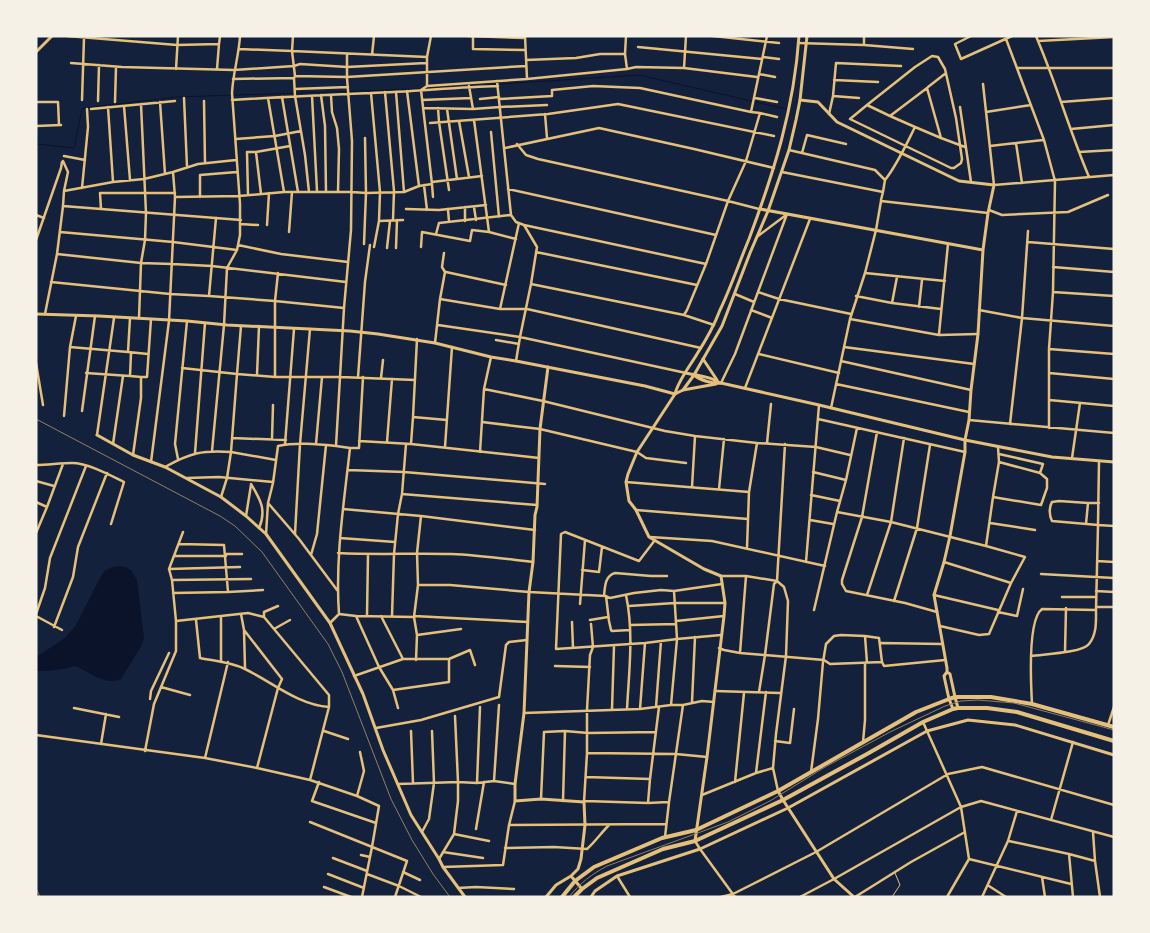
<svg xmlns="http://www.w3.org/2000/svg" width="1150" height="933" font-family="'Source Sans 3',sans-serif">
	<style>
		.water { fill: #0b132b }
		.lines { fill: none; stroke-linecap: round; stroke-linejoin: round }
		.stream { stroke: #0b132b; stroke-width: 1 }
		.service { stroke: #e5c07b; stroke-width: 1 }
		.minor { stroke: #e5c07b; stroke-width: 2.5 }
		.tertiary { stroke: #e5c07b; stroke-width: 3 }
		.secondary { stroke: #e5c07b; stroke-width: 3 }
		.primary { stroke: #e5c07b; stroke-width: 4 }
		.rail { stroke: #918062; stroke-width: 1 }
	</style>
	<rect width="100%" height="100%" fill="#14213d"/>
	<!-- water -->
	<path class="water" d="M120 566 126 567 132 571 137 580 144 638 142 645 121 679C104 686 90 672 75 666 62 670 50 671 36 671V657L65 638 76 625 99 580 104 571 112 567Z"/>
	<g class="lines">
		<!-- stream -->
		<path class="stream" d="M486 85 639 75 786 109
			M36 144 74 148 82 109 91 107 177 97 420 89"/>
		<!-- service -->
		<path class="service" d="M892 897 900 885 895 873"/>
		<!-- minor -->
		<path class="minor" d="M67 36 177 45 219 44 220 36
			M468 36 525 38
			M473 36V49L525 50
			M525 36 527 79
			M626 36 625 54 627 69
			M713 36 779 43
			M971 36 955 44 961 59 1012 36
			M1036 36 1038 41 1114 37
			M1006 39 1044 140 1055 181 1053 292 1049 349V428
			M1038 41C1057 86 1070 132 1089 177
			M798 43 864 45V36
			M864 45 913 49
			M638 47 762 59
			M239 49 292 51 293 36
			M372 55 374 36
			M932 56 938 57 945 69 956 118 962 159 961 163 954 168H951L850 119 867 105 915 67Z
			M763 57 779 59
			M526 60 576 58 600 54H625
			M71 63 122 67 234 70 294 66 300 64 347 67 426 63
			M684 68 757 77
			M1018 68H1114
			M176 69 178 36
			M217 69 219 44
			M759 74 775 77
			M295 76 347 77 526 66
			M233 79 294 78
			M834 80 878 82
			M497 81 511 215 516 222 524 225 537 247 531 284 520 337 516 361
			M983 84 994 185 1114 175
			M427 86 527 79 627 69 636 67 684 68 686 36
			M469 86 473 109
			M928 87 946 73
			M295 89 348 87
			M407 91 419 186
			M385 92 394 191 393 220
			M396 92 404 192
			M371 93 380 192 379 221 403 220
			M321 95 325 126 326 192
			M331 95 332 112 337 128 339 149 338 192
			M312 96 317 191
			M833 96 859 98
			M282 97 298 192
			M184 98 187 167
			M268 98 284 192
			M755 98 777 102
			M480 99 499 97
			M499 99 552 96V90L593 86 640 88 751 112
			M82 100 84 38
			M232 100C279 97 325 95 371 93 413 92 455 87 498 86
			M422 100 471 98
			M98 101 99 65
			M204 101 205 163
			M36 102H58L59 125
			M115 102 116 67
			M160 102 165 174
			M1061 102 1114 98
			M867 105 890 116
			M124 106 130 180
			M108 107 113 182
			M960 107 971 182
			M423 108 473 109 500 107 547 105
			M438 108 439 122 449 190
			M91 109 175 101
			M447 109 457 179
			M986 112 1031 105
			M760 113 777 117
			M545 114 547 138
			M829 114 833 96 836 63 901 66
			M474 120 489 232
			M459 121 469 177
			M430 123 548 114 618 104 774 136
			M36 126 61 125
			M1071 129 1114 125
			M491 132 499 217
			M941 138 965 147
			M236 139 275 136 301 131
			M1016 143 1022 183
			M517 144 526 155 538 159 728 201 759 209
			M990 146 1043 140
			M505 148 599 128 694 149 774 168
			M789 150 875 170 885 180 883 192
			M256 152 261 194
			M1079 152 1114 150
			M802 153 807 135 846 144
			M64 156 85 160
			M173 172 198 164 236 160
			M782 172 883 192 881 200
			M885 180C897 165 906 145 915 127L890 116 927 88 941 138 915 127
			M432 182 482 176
			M432 184 433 197
			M424 185 427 210
			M82 188 88 127 87 109
			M508 189 716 235
			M64 191 113 182 144 179 173 172 175 197 169 321 151 462
			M309 192 305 155 295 96 294 78 295 76 292 51 427 57
			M248 195 247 152H256L290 146
			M175 197 239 196 284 192H352L366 193 404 192 419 186 432 184 421 90 427 86V57L431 36
			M200 197V175L237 172
			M63 206 241 220
			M465 207V221
			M474 207 476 220
			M101 209 100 193H175
			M406 209 439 210 486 205
			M448 209 449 222
			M989 210 1002 215 1068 212 1108 195
			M36 215 44 218
			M240 224 258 225
			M267 225 269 193
			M524 225 706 264
			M60 232 173 242 237 250
			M289 232 292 192
			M436 234 439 223 511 215
			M758 236 786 215
			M36 240 61 168 62 162
			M1028 242 1114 249
			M364 244 366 193 365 138
			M238 245 281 254 348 262
			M374 247 379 221
			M421 247 422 232 470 241 472 230 489 232 516 239
			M387 248 390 221
			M396 248 397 220
			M536 252 697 285
			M444 253 442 267 445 272
			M57 254 141 263 172 264 212 266 346 282
			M1053 267 1114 272
			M446 272 506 285
			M865 273 945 281
			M51 282 170 294 209 296 216 218
			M531 284 684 315 714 325
			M758 292 787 214
			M1053 292 1114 296
			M735 294 754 302
			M209 296 275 301 344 308
			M856 296 892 303 941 309
			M440 299 500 309H527L701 348
			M892 303 897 277
			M919 307 922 280
			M500 309 519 223
			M751 310 772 318
			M979 310 1022 318 1114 326
			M45 314 57 254 63 206 64 191 68 172 63 161
			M684 315 687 310 706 264 728 201 746 161 760 113 751 112 767 36
			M130 318 128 352 148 354
			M139 318 141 263 145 240 146 213 141 104
			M850 319 939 335 978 334
			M438 325 520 337 686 373
			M939 334 948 244
			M496 340 519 344
			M435 343 440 299 445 272
			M70 347 128 352
			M844 347 974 364
			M1049 349 1114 354
			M131 353 130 376 141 377
			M759 354 839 373
			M841 361 971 390
			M36 363 43 405
			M182 368 237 374 241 326
			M86 373 130 376
			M1049 373 1114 379
			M257 375 259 326
			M275 377V301L278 273
			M358 377 365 282 370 245
			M381 378 383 360
			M721 383 735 354 758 292 779 299 851 314
			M836 384 969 412
			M745 388 810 219
			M484 389 543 401 665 431 695 436 757 443 816 447 850 455
			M1049 400 1114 406
			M831 408 850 319 865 273 876 230 881 201 988 213
			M82 411 95 316
			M64 416 70 347 76 316
			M413 417 447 420
			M818 419 965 452
			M969 420 1114 433
			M482 422 540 429 637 452 646 458 686 463
			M1010 424 1022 318 1028 231
			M857 428 846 480 837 512 891 522 986 546 993 497 999 462 998 447
			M877 432 862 517 842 580V584L846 591 905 603 937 612
			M97 435 114 318
			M232 438 286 440
			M272 439 273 405
			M359 441 411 444 413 417 417 339
			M387 442 392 379
			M767 443 771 404
			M113 444 123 376
			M285 444 294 329
			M316 444 322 377
			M411 444 539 458
			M445 447 452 347
			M350 448H359L363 377
			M212 451 224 325 227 268 237 250 240 235V204L232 93C233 73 239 55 240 36
			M480 452 484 389 491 357
			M195 453 205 323
			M999 454 1043 464 1040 473
			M133 455 141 398V377H147L151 319
			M1072 458 1080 403
			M178 459 175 444 187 321
			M36 465C48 465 60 463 72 463 88 463 110 475 124 482L111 524
			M165 467C190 453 202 450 231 452L237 374 275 377H341L415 380
			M348 470 404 472 545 484
			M813 472 846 480
			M187 478 219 477 273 482
			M36 481 54 486
			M626 482 749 492
			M251 484C260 499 267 510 259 528
			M692 487 695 436
			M719 489 724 439
			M402 494 537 505
			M811 495 840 501
			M221 497 227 478 231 452 276 460
			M993 497 1041 505 1047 488V479L1040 473 999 462
			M36 502 47 507
			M268 503 299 539 337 590
			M1088 503 1059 501 1052 502C1049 507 1049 515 1052 521L1098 525 1099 461
			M343 509 421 516 535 530
			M636 510 748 519
			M246 516 251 485
			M810 520 833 524
			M990 523 1035 530
			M1086 524 1088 503H1099
			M36 533 47 507 63 464
			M266 534 268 503 273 483 278 446C296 442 317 444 336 446
			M295 534 300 444 310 329
			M650 537 712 541 825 566
			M340 538 395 542
			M655 540 639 561 565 532 561 534 556 649 645 643 677 639 721 635
			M179 544 224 545 228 592
			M747 548 749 492 757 443
			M338 553C376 555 413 553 451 554 478 555 506 559 533 562
			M225 554H242
			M311 555 317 534 326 445
			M175 556H226
			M1097 561 1114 562
			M806 562 819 405
			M944 562 1011 583
			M169 569 240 567
			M582 570 599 572 602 547
			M1041 574 1114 578
			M721 576H746L777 581 785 444
			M172 580 251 579
			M418 585H450L529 592 606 596 610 598 634 593 661 590 674 591 722 584
			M1096 591 1114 592
			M173 593 228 592 263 590
			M626 595C634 633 629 671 627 709
			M867 595 891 522 904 438
			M934 595 998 610
			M604 596C605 586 605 576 615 573L651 576H667
			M606 596 609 621 611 630 612 631 630 630
			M1062 597H1096
			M894 601 917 528 930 445
			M580 604 585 540
			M629 606 675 603H724
			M1096 607H1114
			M814 610 837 512
			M998 612 1017 616 1023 589
			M36 614 45 588 50 558 86 466
			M241 614 244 630 245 668
			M339 614 356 616 379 667 393 690 449 682V659H403L354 676
			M367 615 368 555
			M36 616 62 630
			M356 616 414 617 418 585 417 553 421 516
			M381 616 403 659
			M392 616 394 554 398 514 402 494 406 444
			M414 616 528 622
			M221 617V662
			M264 617V612L278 606
			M414 617 417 635 416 660
			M590 620 608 617
			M176 621 248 613 264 617 329 695V707C298 705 272 682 245 669 231 662 215 661 200 658L196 620
			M676 621 724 616
			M572 622 573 648
			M330 623 339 614C335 558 344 503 350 448L336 446 344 308 351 230 352 141 347 78V54
			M630 625 676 624
			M940 626 979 635 989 634 1011 583 1025 557 986 546
			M54 627 73 577 78 547 107 473
			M274 629 290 620
			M244 630 282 679 278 688 257 768
			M417 635 461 629
			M865 636 867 663
			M881 643 942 644
			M719 648 724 650 740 653 824 660 830 664 882 662 884 666 945 660
			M1065 652 1066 608
			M740 653 746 576
			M1031 656C1044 654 1082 653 1089 644 1097 634 1096 621 1096 610
			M449 659 470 650 475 665
			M555 666 590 667
			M161 687 190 695
			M393 690 398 708
			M715 691 781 693
			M759 692 765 655 774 584 777 581 784 587 788 601 786 656 776 734 773 768 778 791
			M150 699 151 691 169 653
			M692 702 695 637
			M1032 704C1031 685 1027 620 1042 609L1096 610 1098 525 1114 526
			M671 705 677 639 674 591
			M656 707 661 641
			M74 708 119 717
			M612 709 614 646
			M640 709 645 643
			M524 713 640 709 671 705H683L702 701 714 702
			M923 722 961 807 969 859 947 897
			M1108 725 1114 707
			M376 728 421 720 499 697 506 645 509 642 527 640
			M324 731 348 739
			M411 731 413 783
			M544 732 565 731 588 733 656 732
			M36 735 205 758 257 768 310 780 357 796 379 806 372 847 362 897
			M775 741 790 743 794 709
			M863 742 865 720V663
			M101 744 106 714
			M145 751 154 704 176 651V621L172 580 169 569 183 532
			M587 753 676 754 707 757
			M205 758 228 662
			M811 772 818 719 823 662 826 644 834 636 841 635 865 636 879 638 882 662
			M756 773 766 692
			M586 777 650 779 648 803
			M650 779 659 707
			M310 780 329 707
			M494 781 499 705
			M319 782 312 801 376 823
			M735 782 744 693
			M477 783 480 707
			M398 784 458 782 477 783 494 781 515 784
			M702 795 756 773 773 768
			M357 796 364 771 360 752
			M541 799 544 732
			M563 801 565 731
			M585 801 648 803 668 802
			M584 802 587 753V710L590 655 593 647 591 624
			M1051 820 1073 742
			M310 822 407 861 395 897
			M509 825 515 801
			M476 829 484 782
			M422 832 429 819 434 783 432 731
			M1093 832 1095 861 1100 897
			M454 834 489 841
			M665 837 669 802 683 705
			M695 841 700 849 735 897
			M1009 841 1069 854 1095 861
			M505 848 554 847 587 849C595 842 601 833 609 825
			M443 852 483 858
			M1069 854 1073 897
			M361 855 370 857
			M333 858 367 871
			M439 859 454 834 458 801V782L455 716
			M969 859 1071 884
			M443 867 503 865 509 825 666 824
			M403 872 420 880
			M328 874 364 888
			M367 874 399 886 421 897
			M617 876 630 897
			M1042 877 1045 897
			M989 886 1006 897
			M324 887 351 897
			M458 888 476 887 514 889
			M721 897 733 894 816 852 948 774 982 767 1114 805
			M800 897 834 879 961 807 981 801 1114 837
			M855 897 911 862 965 832
			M982 897 1008 841 1017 811"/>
		<!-- tertiary -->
		<path class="tertiary" d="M36 52 52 36
			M800 100 818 102 837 122 959 181 994 185 988 213 983 250 978 334 971 390 969 420 965 440 1052 457 1114 462
			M760 209 983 250
			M703 359 717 380
			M548 367 540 429 537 507 535 515 533 562 529 592 524 713 515 784V801L541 799 584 802 585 825 581 859 578 869 571 876 582 889
			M683 390 716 384
			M675 394 637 452 628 474 626 482 629 501 636 510 649 537 704 569 721 576 725 603 724 616 707 757 695 841
			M97 435 133 455 165 467 221 497 246 516 266 534 330 623 363 694 383 750 411 815 439 859 443 867 465 897
			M546 897 556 885 571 876
			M591 897 595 891 617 876 700 849 788 808 927 731 968 720 1015 725 1114 755"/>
		<!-- secondary -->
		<path class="secondary" d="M36 314 99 316 187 321 227 325 350 331 378 334 435 343 491 357 516 361 645 386 675 394 683 390 694 375 722 326 750 253 768 211 789 150 796 120 800 100 807 36
			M686 373C698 376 710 376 720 383
			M694 375C700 380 712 384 721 383L819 405 965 440V452L950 536 944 562 934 595 947 668V672L944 676 949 699 953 709
			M675 394C678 381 690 366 697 354 706 340 714 326 720 310 731 287 739 263 749 239 774 172 794 109 799 36
			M947 672 950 674 955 697 958 708
			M778 791 783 800 834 879 854 897"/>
		<!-- primary -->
		<path class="primary" d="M562 897 575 881 594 867 662 838 696 830 778 791 916 712 949 699 955 697H991L1032 704 1114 727
			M574 897 582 889 597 878 663 849 695 841 783 800 867 754 923 722 953 709 958 708H987L1017 712 1114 741"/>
		<!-- rail -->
		<path class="rail" d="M36 419 220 516 235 526 262 552 328 644 342 672 391 799 412 840 433 874 450 897
			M36 888 40 897
			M569 897C580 883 592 874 607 866L728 822 770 801 825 767 890 732 945 706 961 701 978 700 1014 703 1114 730"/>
	</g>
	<!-- border -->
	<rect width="1150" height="933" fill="none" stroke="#f6f1e7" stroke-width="75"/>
</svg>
